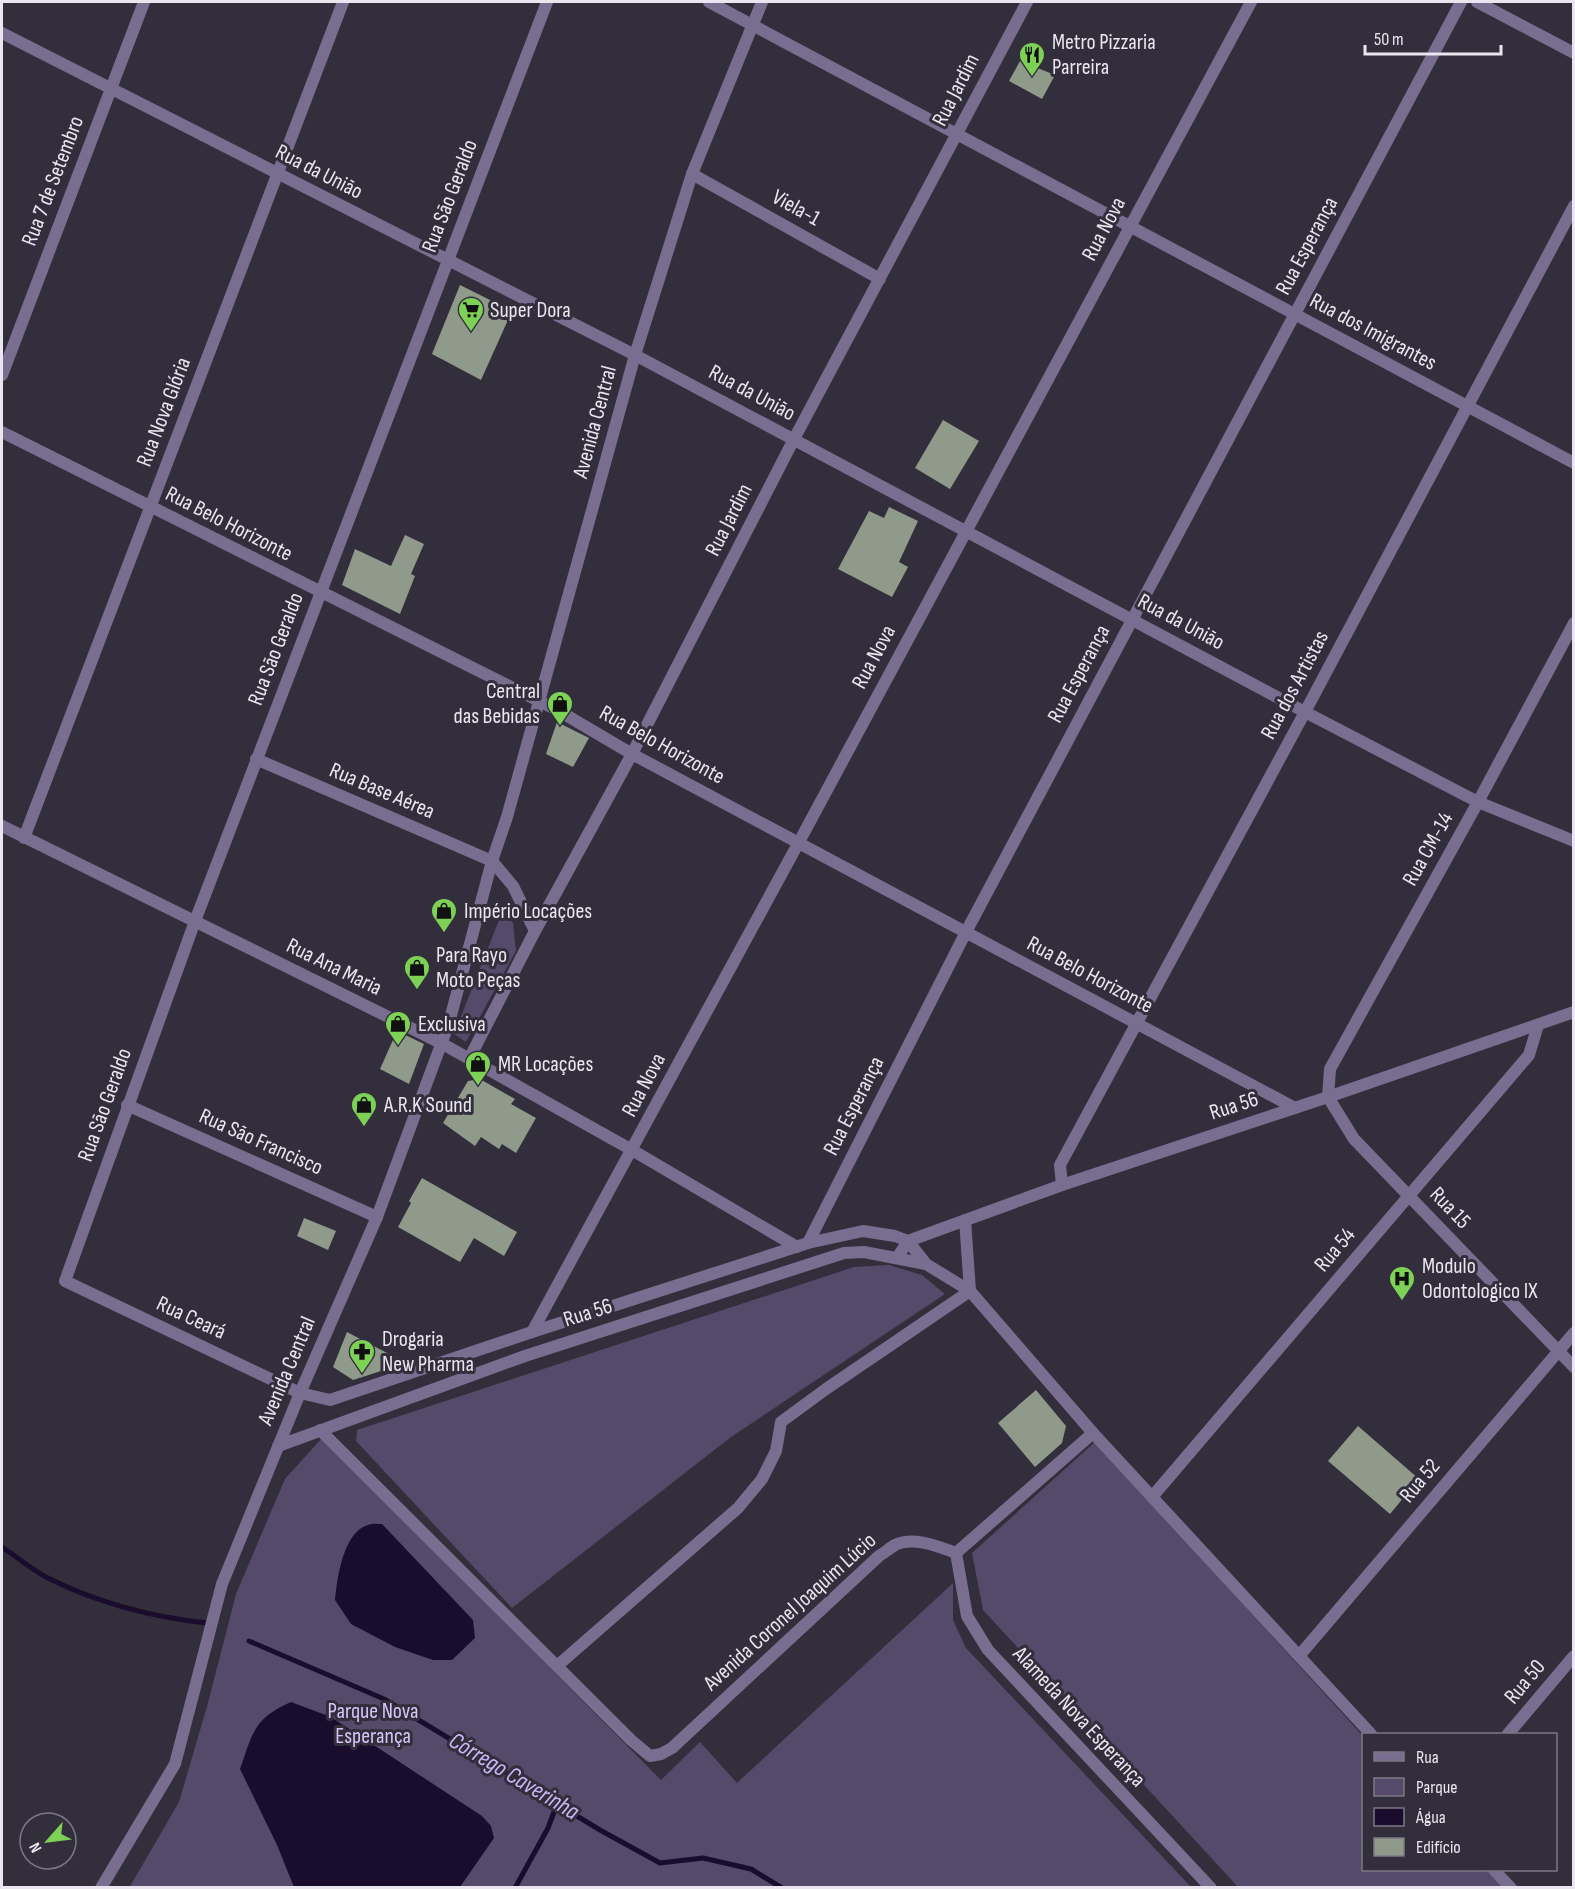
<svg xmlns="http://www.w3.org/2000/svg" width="1575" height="1889" font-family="'Sofia Sans Condensed',sans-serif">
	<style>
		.green { fill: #554a6a }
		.water { fill: #1a0c2d }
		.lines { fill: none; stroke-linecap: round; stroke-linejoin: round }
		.stream { stroke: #1a0c2d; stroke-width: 5 }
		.building { fill: #8f9a8a }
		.minor { stroke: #796d90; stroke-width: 12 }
		.tertiary { stroke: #796d90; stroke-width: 12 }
		.labels { text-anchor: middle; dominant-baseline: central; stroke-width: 6; stroke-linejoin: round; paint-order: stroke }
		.poi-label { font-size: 22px; fill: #e9e6ef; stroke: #332e3c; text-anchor: start }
		.street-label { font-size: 22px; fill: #e9e6ef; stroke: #332e3c }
		.park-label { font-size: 22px; fill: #d7c5fa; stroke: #332e3c }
		.water-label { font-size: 24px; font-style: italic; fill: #cdb6f8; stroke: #332e3c }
	</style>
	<rect width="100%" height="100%" fill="#332e3c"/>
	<!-- green -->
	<path class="green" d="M503 910 513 923 516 951 466 1042 454 1034Z
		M889 1265 922 1275 945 1294 731 1437 512 1608 356 1441 357 1430 854 1267Z
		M322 1438 661 1780 700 1742 737 1783 953 1583V1620L966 1648 1191 1887 129 1888 179 1802 208 1703 236 1594 285 1479Z
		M1095 1442 1363 1736 1364 1870H1486L1503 1887H1238L983 1610 972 1553Z"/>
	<!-- water -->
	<path class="water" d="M382 1524 473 1620 475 1638 452 1660H433L395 1647 351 1624 335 1600C337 1579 343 1532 368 1525 372 1523 378 1524 382 1524Z
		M291 1702 331 1717 482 1816 491 1826 494 1838 460 1887H294L277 1845 240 1769C253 1733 253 1719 291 1702Z"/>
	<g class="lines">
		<!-- stream -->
		<path class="stream" d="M2 1547C17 1557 32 1570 48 1578 98 1603 151 1617 207 1623
			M249 1641 384 1699 600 1830 660 1863 703 1858 751 1869 782 1888
			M515 1888 548 1828 557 1804"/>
	</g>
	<!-- building -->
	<path class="building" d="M1020 61 1055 75 1042 99 1009 81Z
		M460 285 512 311 481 380 432 354Z
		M943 420 979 441 950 489 915 468Z
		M889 507 918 521 899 562 908 567 892 597 838 569 869 511 884 518Z
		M405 535 424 544 411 574 415 576 400 614 342 585 355 549 391 566Z
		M557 722 589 738 573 767 546 754Z
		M397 1031 424 1044 409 1084 380 1069Z
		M480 1079 515 1099 511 1104 536 1118 516 1153 502 1144 499 1149 481 1137 475 1146 443 1123 468 1081Z
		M422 1178 517 1232 504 1256 474 1238 460 1262 398 1227 411 1203 409 1201Z
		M304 1218 336 1231 328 1250 297 1236Z
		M347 1332 406 1363 353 1380 333 1367Z
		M1036 1390 1066 1426 1062 1443 1035 1467 998 1423Z
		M1358 1426 1419 1479 1390 1514 1328 1461Z"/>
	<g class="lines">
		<!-- minor -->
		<path class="minor" d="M709 2 1574 463
			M2 33 635 355
			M692 174 880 279
			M2 375 144 2
			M2 432 559 711 632 754 1295 1108
			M256 759 492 861 513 886 535 931
			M1478 802 1330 1069 1328 1097 1354 1139 1574 1367
			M2 826 441 1043 632 1150 797 1247
			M24 838 343 2
			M469 1059 535 931 632 754 794 439 1027 2
			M127 1105 377 1217
			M1062 1185 1060 1165 1305 712 1574 206
			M808 1243 966 932 1461 2
			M532 1332 799 842 1251 2
			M300 1393 65 1281 195 921 547 2
			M320 1430 631 1740 650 1756 661 1754 672 1748 879 1556C884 1553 890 1548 895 1545 914 1536 939 1547 956 1553L1093 1433
			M1152 1497 1529 1055 1538 1025
			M956 1553 967 1616 988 1650 1211 1888
			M1299 1656 1574 1333
			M557 1666 738 1508 762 1479 776 1451 781 1422 826 1389 970 1291
			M1508 1734 1574 1656"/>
		<!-- tertiary -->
		<path class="tertiary" d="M1477 2 1574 53
			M635 355 1305 712 1478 802 1574 841
			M1478 802 1574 623
			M965 1220 970 1291
			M908 1241 926 1264 970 1291 1093 1433 1371 1734
			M897 1258 908 1241 1062 1185 1328 1097 1574 1012
			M300 1393 330 1400 532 1332 808 1243 863 1231 895 1236 908 1241
			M278 1446 525 1356 844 1253 864 1252 926 1264
			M1494 1870 1511 1888
			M101 1888 175 1764 222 1584 300 1393 377 1217 449 1023 492 861 507 817 635 355 692 174 762 2"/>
	</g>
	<!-- icons -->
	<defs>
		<symbol id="restaurant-pin" viewBox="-11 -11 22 30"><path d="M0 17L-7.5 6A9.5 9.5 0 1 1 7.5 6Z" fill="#7dd154" stroke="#332e3c"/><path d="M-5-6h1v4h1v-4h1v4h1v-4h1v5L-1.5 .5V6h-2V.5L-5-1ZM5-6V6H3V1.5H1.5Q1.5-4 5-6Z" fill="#111"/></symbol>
		<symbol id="supermarket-pin" viewBox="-11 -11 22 30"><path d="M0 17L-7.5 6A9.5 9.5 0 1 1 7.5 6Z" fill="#7dd154" stroke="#332e3c"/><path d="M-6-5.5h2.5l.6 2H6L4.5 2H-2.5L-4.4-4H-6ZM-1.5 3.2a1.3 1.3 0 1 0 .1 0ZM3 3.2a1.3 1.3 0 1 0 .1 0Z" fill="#111"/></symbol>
		<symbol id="shop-pin" viewBox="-11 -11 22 30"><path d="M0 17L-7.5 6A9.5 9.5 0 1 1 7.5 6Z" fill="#7dd154" stroke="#332e3c"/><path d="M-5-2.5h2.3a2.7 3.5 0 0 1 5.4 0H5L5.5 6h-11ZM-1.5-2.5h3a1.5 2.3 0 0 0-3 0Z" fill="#111"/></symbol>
		<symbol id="hospital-pin" viewBox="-11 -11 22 30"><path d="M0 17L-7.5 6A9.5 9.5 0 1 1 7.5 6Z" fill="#7dd154" stroke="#332e3c"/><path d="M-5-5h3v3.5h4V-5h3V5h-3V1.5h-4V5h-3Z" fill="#111"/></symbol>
		<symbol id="pharmacy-pin" viewBox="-11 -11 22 30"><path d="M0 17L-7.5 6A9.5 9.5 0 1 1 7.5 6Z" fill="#7dd154" stroke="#332e3c"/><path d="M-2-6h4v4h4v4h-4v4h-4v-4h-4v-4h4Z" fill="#111"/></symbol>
	</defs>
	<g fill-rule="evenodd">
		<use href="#restaurant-pin" x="1017" y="40" width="30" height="40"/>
		<use href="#supermarket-pin" x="456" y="295" width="30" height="40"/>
		<use href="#shop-pin" x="545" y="689" width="30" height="40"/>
		<use href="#shop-pin" x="429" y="896" width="30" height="40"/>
		<use href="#shop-pin" x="402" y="953" width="30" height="40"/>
		<use href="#shop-pin" x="383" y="1009" width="30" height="40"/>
		<use href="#shop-pin" x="463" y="1049" width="30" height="40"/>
		<use href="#shop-pin" x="349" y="1090" width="30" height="40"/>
		<use href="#hospital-pin" x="1387" y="1264" width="30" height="40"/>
		<use href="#pharmacy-pin" x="347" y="1337" width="30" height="40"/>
	</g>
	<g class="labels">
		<!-- poi labels -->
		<g class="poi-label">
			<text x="1052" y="42">Metro Pizzaria<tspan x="1052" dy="25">Parreira</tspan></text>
			<text x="490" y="310">Super Dora</text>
			<text x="540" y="691" text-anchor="end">Central<tspan x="540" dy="25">das Bebidas</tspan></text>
			<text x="464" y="911">Império Locações</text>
			<text x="436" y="955">Para Rayo<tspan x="436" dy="25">Moto Peças</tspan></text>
			<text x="418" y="1024">Exclusiva</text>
			<text x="498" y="1064">MR Locações</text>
			<text x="384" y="1105">A.R.K Sound</text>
			<text x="1422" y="1266">Modulo<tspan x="1422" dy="25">Odontologico IX</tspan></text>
			<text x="382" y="1339">Drogaria<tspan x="382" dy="25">New Pharma</tspan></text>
		</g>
		<!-- street labels -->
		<g class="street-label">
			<text transform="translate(956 90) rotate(-63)">Rua Jardim</text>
			<text transform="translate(319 172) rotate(27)">Rua da União</text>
			<text transform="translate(53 181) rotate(-69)">Rua 7 de Setembro</text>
			<text transform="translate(450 196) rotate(-69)">Rua São Geraldo</text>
			<text transform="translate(796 208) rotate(29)">Viela-1</text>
			<text transform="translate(1104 229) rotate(-62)">Rua Nova</text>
			<text transform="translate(1307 246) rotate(-62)">Rua Esperança</text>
			<text transform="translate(1373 332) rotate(28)">Rua dos Imigrantes</text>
			<text transform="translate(752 393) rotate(28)">Rua da União</text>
			<text transform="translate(164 412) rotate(-69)">Rua Nova Glória</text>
			<text transform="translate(595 422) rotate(-75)">Avenida Central</text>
			<text transform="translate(729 520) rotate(-63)">Rua Jardim</text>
			<text transform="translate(229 524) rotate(27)">Rua Belo Horizonte</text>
			<text transform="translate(1181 622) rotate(28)">Rua da União</text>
			<text transform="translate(276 649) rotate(-69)">Rua São Geraldo</text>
			<text transform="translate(874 657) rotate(-62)">Rua Nova</text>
			<text transform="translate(1079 674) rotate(-62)">Rua Esperança</text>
			<text transform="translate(1295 685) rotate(-62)">Rua dos Artistas</text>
			<text transform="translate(662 745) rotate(29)">Rua Belo Horizonte</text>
			<text transform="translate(382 791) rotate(23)">Rua Base Aérea</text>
			<text transform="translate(1428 849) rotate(-61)">Rua CM-14</text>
			<text transform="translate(334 967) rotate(26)">Rua Ana Maria</text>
			<text transform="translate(1090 975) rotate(28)">Rua Belo Horizonte</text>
			<text transform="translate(644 1085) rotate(-62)">Rua Nova</text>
			<text transform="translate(105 1105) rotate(-70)">Rua São Geraldo</text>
			<text transform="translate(854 1106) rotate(-63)">Rua Esperança</text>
			<text transform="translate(1234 1106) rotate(-18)">Rua 56</text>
			<text transform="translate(261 1142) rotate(24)">Rua São Francisco</text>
			<text transform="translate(1450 1208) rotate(46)">Rua 15</text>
			<text transform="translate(1335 1250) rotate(-50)">Rua 54</text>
			<text transform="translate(588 1313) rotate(-18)">Rua 56</text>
			<text transform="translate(191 1318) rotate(25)">Rua Ceará</text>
			<text transform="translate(287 1371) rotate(-67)">Avenida Central</text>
			<text transform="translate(1420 1481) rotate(-50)">Rua 52</text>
			<text transform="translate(790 1612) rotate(-42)">Avenida Coronel Joaquim Lúcio</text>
			<text transform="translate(1525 1682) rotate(-50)">Rua 50</text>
			<text transform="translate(1079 1717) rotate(47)">Alameda Nova Esperança</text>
		</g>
		<!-- park labels -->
		<g class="park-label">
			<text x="373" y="1711">Parque Nova<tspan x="373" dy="25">Esperança</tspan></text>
		</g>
		<!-- water labels -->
		<g class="water-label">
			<text transform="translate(514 1776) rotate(31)">Córrego Caverinha</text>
		</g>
	</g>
	<!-- border -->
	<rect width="1575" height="1889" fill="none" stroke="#e9e6ef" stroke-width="6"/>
	<!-- legend -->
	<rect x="1362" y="1733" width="195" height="138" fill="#332e3c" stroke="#7c7884" stroke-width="1.5"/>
	<rect x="1374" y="1752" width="30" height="9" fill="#796d90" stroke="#7c7884" stroke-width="1.5"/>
	<text x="1416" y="1763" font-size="18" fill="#e9e6ef">Rua</text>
	<rect x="1374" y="1778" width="30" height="18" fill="#554a6a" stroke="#7c7884" stroke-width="1.5"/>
	<text x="1416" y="1793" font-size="18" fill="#e9e6ef">Parque</text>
	<rect x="1374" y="1808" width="30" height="18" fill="#1a0c2d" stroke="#7c7884" stroke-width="1.5"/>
	<text x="1416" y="1823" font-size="18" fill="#e9e6ef">Água</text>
	<rect x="1374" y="1838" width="30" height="18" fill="#8f9a8a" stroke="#7c7884" stroke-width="1.5"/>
	<text x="1416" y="1853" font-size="18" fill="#e9e6ef">Edifício</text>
	<!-- north arrow -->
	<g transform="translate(48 1841) rotate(242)"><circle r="28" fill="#332e3c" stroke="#7c7884" stroke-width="1.5"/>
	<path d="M0-4.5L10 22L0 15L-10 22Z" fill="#7dd154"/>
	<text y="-9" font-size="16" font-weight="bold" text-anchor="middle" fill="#e9e6ef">N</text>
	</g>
	<!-- scale -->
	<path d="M1365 45v9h136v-9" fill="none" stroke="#e9e6ef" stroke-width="3"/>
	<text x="1374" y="45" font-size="18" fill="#e9e6ef" stroke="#332e3c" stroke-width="4.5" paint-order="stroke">50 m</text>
</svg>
